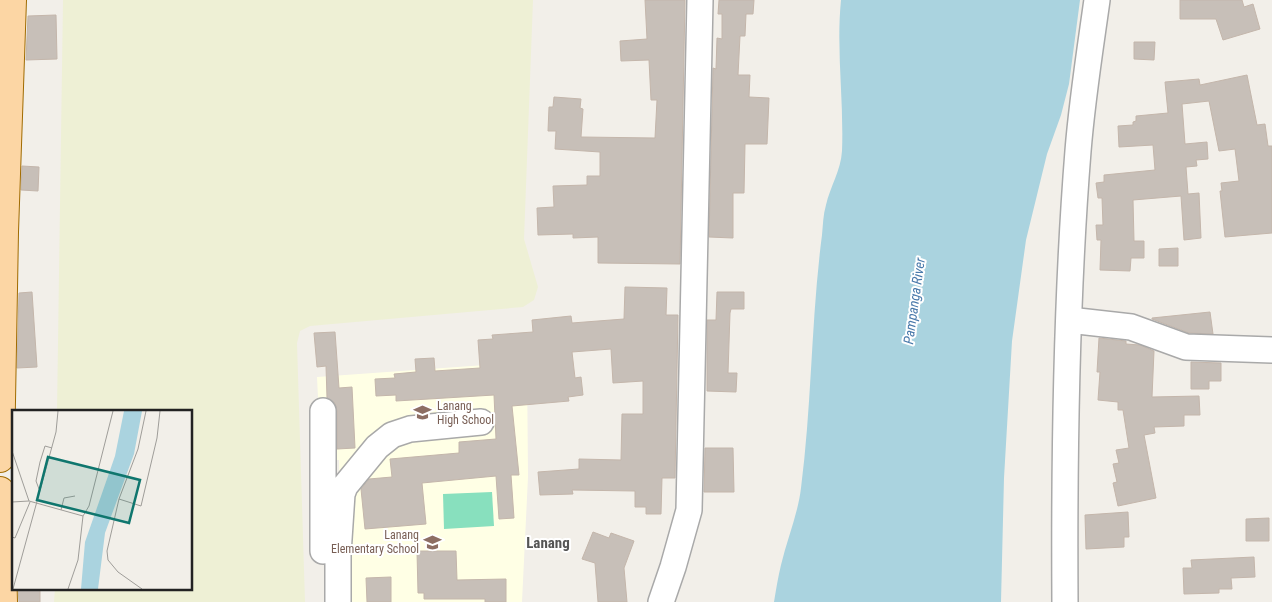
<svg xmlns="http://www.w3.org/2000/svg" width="1272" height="602" font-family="'Roboto Condensed',sans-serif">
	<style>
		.education { fill: #ffffe5 }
		.farmland { fill: #eef0d5 }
		.pitch { fill: #88e0be }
		.water { fill: #aad3df }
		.building { fill: #c7bfb8; stroke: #c4b6ab }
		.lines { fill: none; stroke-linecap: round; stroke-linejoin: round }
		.minor-casing { stroke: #a9a9a9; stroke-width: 28 }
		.major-casing { stroke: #a06b00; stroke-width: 30 }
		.minor { stroke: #fff; stroke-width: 25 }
		.major { stroke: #fcd6a4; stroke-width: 28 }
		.labels { text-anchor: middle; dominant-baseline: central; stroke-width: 4; stroke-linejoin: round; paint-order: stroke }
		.education-label { font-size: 12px; fill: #785e54; stroke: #fff; text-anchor: start }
		.water-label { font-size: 14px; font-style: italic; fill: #4a7aab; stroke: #fff }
		.quarter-label { font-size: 15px; font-weight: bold; fill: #555; stroke: #fff }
		.inset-road { fill: none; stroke: #9f9d99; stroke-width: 1 }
		.view { fill: #0f766e; fill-opacity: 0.15; stroke: #0f766e; stroke-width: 2.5 }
		.inset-edge { fill: none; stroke: #222; stroke-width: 2.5 }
	</style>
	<rect width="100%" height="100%" fill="#f2efe9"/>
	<!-- education -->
	<path class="education" d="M527 362 528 477 522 602H341L339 460 321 461 317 377Z"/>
	<!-- farmland -->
	<path class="farmland" d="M63 0H533L524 239 538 287 534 300 523 307 310 326 300 331 297 343 305 602H54L55 588H191V411H57Z"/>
	<!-- pitch -->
	<path class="pitch" d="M492 492 494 526 444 529 443 494Z"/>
	<!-- water -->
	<path class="water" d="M841 0H1080L1069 84 1061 115 1047 154 1026 240 1012 341 1004 478 1001 602H774C776 590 778 577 781 565 787 539 798 514 801 488 812 404 811 319 822 235 823 225 823 215 826 205 830 187 841 170 842 151 844 101 836 50 841 0Z"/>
	<!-- building -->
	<path class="building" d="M645 0H685L680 264 598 263V237L573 238V234L538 235 537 208 554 207 553 186 587 185V176H600V152L555 149 556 131H548L549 107H553L554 97 581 99 580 108 583 109 581 137 655 138 657 100H651L649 60 621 61 620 41 647 39Z
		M719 0H754L753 14H746L745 36H740L738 75H750L749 97 769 98 767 144H745L744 193H733V238L709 237 713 68 716 69 717 38 722 39V14H718Z
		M1180 0H1242L1244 7 1253 4 1260 29 1223 40 1216 19H1180Z
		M56 15 57 59 26 60 28 16Z
		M1134 42H1155L1154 60 1134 59Z
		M1247 75 1257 125 1265 124 1268 146H1272V233L1225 237 1220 191H1222L1221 183 1239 181 1235 149 1219 151 1209 101 1182 104 1185 144 1207 142 1208 159 1196 160 1197 166 1186 167 1188 194 1199 193 1201 238 1184 240 1181 196 1133 200 1134 241H1144V258H1131L1130 271 1100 270 1101 240H1097L1096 225H1103L1102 198H1098L1096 183 1104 182V175L1155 170 1153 145 1119 147 1118 126 1133 125V122L1136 121V116L1168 113 1165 82 1199 79 1200 85Z
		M22 166 39 167 38 191 21 190Z
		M1178 248V266H1159V249Z
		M625 287 667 288 666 315H678L675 478H662L661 514H646V507H635V491L572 490 573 494 540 495 538 472 579 469V459L621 460 622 414H643V381L613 383 611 349 572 352 575 378 581 377 583 395 568 397 569 401 512 406 519 475H511L514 518 499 519 496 476 422 483 426 524 365 529 361 489 369 479 392 477 390 459 459 453V442L496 439 494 395 396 401V395L376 396 375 379 395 378 394 374 416 372 415 359 434 358 435 371 480 368 478 340 493 339 492 335 533 332 532 320 571 316 572 323 624 319Z
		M32 292 37 367 17 368 19 293Z
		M717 292H744V309H731L730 313 728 373H737L736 392 707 391V320H716Z
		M1210 312 1213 334 1189 333 1152 319V318Z
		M335 332 339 388 352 387 355 448 337 449V411L335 403 327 398 326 366 317 367 314 333Z
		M1099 338 1126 341V344L1140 345 1154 351 1152 397 1199 396 1200 415H1184V426L1154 427 1155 433 1144 435 1156 498 1118 506 1113 483 1117 482 1113 464 1119 463 1116 450 1129 448 1123 410H1118V402L1098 400 1100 372H1097Z
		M1191 362 1221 363V381H1209V389H1191Z
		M705 448H733L734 492H704Z
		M1128 512 1129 537H1124V547L1086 549 1085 515Z
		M1269 518V541H1246V519Z
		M593 532 609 538 611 533 634 541 624 568 627 602H598L595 563 582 559Z
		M417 551H456L457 580 506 579V602H485V599H424V593H418Z
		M1254 557 1255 577 1231 578 1232 589H1219V593L1184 594 1183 568H1192L1191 560Z
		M391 577V602H367L366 578Z
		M18 588H40V602H19Z"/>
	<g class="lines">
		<defs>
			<path id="minor" d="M1069 320 1131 327 1186 347 1272 350
				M323 551V411
				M338 602V554L342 494 345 486 377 447 392 435 410 429 481 422
				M661 602 673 567 689 510 700 0
				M1065 602C1064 452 1066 301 1078 151 1082 100 1090 50 1097 0"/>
			<path id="major" d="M0 458 4 232 12 0
				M0 491 3 602"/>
		</defs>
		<!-- minor casing -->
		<use href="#minor" class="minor-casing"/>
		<!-- major casing -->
		<use href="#major" class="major-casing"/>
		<!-- minor -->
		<use href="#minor" class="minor"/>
		<!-- major -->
		<use href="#major" class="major"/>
	</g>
	<!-- icons -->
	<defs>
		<symbol id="school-bare" viewBox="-9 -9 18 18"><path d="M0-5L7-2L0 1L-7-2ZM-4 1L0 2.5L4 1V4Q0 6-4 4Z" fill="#8d6e63" stroke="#fff" stroke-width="2.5" paint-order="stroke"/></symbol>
	</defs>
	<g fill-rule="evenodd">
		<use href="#school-bare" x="410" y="400" width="25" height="25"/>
		<use href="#school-bare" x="420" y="530" width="25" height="25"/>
	</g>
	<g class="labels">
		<!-- education labels -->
		<g class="education-label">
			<text x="437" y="406">Lanang<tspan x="437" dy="14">High School</tspan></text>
			<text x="419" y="535" text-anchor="end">Lanang<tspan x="419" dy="14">Elementary School</tspan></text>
		</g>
		<!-- water labels -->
		<g class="water-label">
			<text transform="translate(914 301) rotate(-82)">Pampanga River</text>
		</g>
		<!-- quarter labels -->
		<g class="quarter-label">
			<text x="548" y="543">Lanang</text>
		</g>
	</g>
	<!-- overview -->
	<g transform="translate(12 410)">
		<rect width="180" height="180" fill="#f2efe9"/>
		<path d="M112 1H130L122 44 93 123 86 179H69L73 132 103 46Z" fill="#aad3df"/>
		<path class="inset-road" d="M0 41 17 91M27 79 24 71 28 52 33 36 40 38M107 89 129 96 145 28 148 1M0 92 17 91 71 106M49 100 52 88 63 86M0 127 3 128 18 92M1 179 44 22 46 1M56 179 66 150 71 106 77 96 101 1M130 179 106 162 96 150 95 141 107 89 126 39 134 1"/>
		<path class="view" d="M36 47 128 70 117 113 25 90Z"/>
		<rect width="180" height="180" class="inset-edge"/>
	</g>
</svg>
